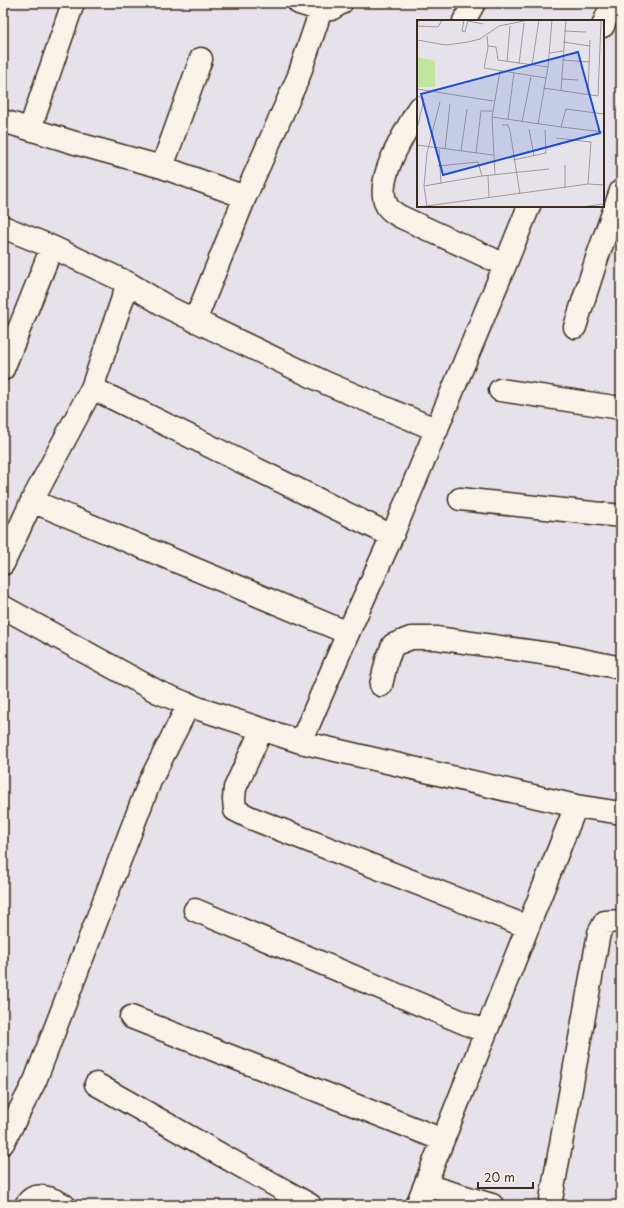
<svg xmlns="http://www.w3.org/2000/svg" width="624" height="1208" font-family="'Playpen Sans',sans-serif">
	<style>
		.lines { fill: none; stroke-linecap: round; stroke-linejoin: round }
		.street-casing { stroke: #3b2a1e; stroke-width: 25 }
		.street { stroke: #f7f3e8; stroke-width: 22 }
		.inset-road { fill: none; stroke: #a29898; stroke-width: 1 }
		.view { fill: #1d4ed8; fill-opacity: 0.15; stroke: #1d4ed8; stroke-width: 2 }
		.inset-edge { fill: none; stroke: #3b2a1e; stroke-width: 2 }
	</style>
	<rect width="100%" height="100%" fill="#e6e2e9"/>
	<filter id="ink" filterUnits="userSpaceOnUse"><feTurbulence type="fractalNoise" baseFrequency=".025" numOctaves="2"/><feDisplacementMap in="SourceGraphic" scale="8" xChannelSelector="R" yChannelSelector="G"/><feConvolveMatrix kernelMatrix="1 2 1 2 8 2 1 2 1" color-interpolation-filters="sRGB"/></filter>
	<g filter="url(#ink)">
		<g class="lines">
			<defs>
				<path id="street" d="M299 3 321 10
					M464 21 474 3
					M603 26 612 3
					M418 109C406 132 373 180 387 206 389 210 395 213 399 216L505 265 529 206
					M3 121 82 145 162 167 245 197
					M30 129 73 3
					M162 167 201 59
					M3 227 52 247 128 283 169 308 326 383 437 430
					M195 321 245 197 298 78 321 10 331 9 341 3
					M575 327 598 255 621 191
					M3 369 52 247
					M92 388 392 536
					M500 390 621 408
					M460 499 621 516
					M32 501 348 633
					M3 564 32 501 92 388 128 283
					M3 607 158 692 200 709 301 742 576 806 621 813
					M381 685 387 660 393 645 411 638H436L563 656 621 668
					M262 729 235 788 234 799 235 810 251 818 528 927
					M301 742 348 633 392 536 505 265
					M195 910 486 1032
					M131 1017 443 1140
					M96 1084 310 1205
					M3 1143 35 1081 150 781 189 704
					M425 1185 492 1205
					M26 1205C35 1190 52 1198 64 1205
					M417 1205 576 806
					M550 1205 599 933 605 922 621 921"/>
			</defs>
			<!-- street casing -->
			<use href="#street" class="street-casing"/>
			<!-- street -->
			<use href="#street" class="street"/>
		</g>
	</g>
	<!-- overview -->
	<g transform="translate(417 20)">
		<rect width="187" height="187" fill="#e6e2e9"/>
		<path d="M0 37 18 41V67H0Z" fill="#c2e59e"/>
		<path class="inset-road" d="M47 0 45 11 48 12 51 0M51 1 66 4M1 6 21 7 25 0M147 11 169 12M0 12 1 0M70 16 71 28 67 48 129 58M0 20 29 25 51 22 63 19 82 6 112 0M146 22 173 26M71 26 79 27 81 40 131 47M133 33 146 31M145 40 173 42M90 42 93 6M102 44 107 3M115 45 122 0M145 59 161 60M126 68 181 76 184 1M0 69 76 81M144 71 149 0M171 74 173 20M0 76 7 79 0 109M187 94 149 89 144 107 187 112M75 97 144 107M91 99 97 53M105 102 114 57M121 104 131 47 135 0M85 105H91L93 111 103 174M112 109 117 136M139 118 174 122 171 164M0 125 76 135M22 129 24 164M28 129 33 84M44 131 50 89M59 133 64 91H75M96 140 129 133 128 110M148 145V168M21 146 61 142 65 156M71 155 72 177M78 155 75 97 83 51M7 166 65 156 132 149M2 187 171 164 187 165M10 187 7 166 10 133 23 82M164 187 187 184"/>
		<path class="view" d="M161 32 183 113 26 155 4 74Z"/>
		<rect width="187" height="187" class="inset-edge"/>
	</g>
	<!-- margin -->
	<rect width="624" height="1208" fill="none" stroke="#f7f3e8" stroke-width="16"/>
	<rect x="8" y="8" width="608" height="1192" fill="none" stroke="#3b2a1e" stroke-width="1.5" filter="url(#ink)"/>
	<!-- scale -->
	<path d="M478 1182v6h55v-6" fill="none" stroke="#3b2a1e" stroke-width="2"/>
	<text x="484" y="1182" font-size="12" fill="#3b2a1e" stroke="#f7f3e8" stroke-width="3" paint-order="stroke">20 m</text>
</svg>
